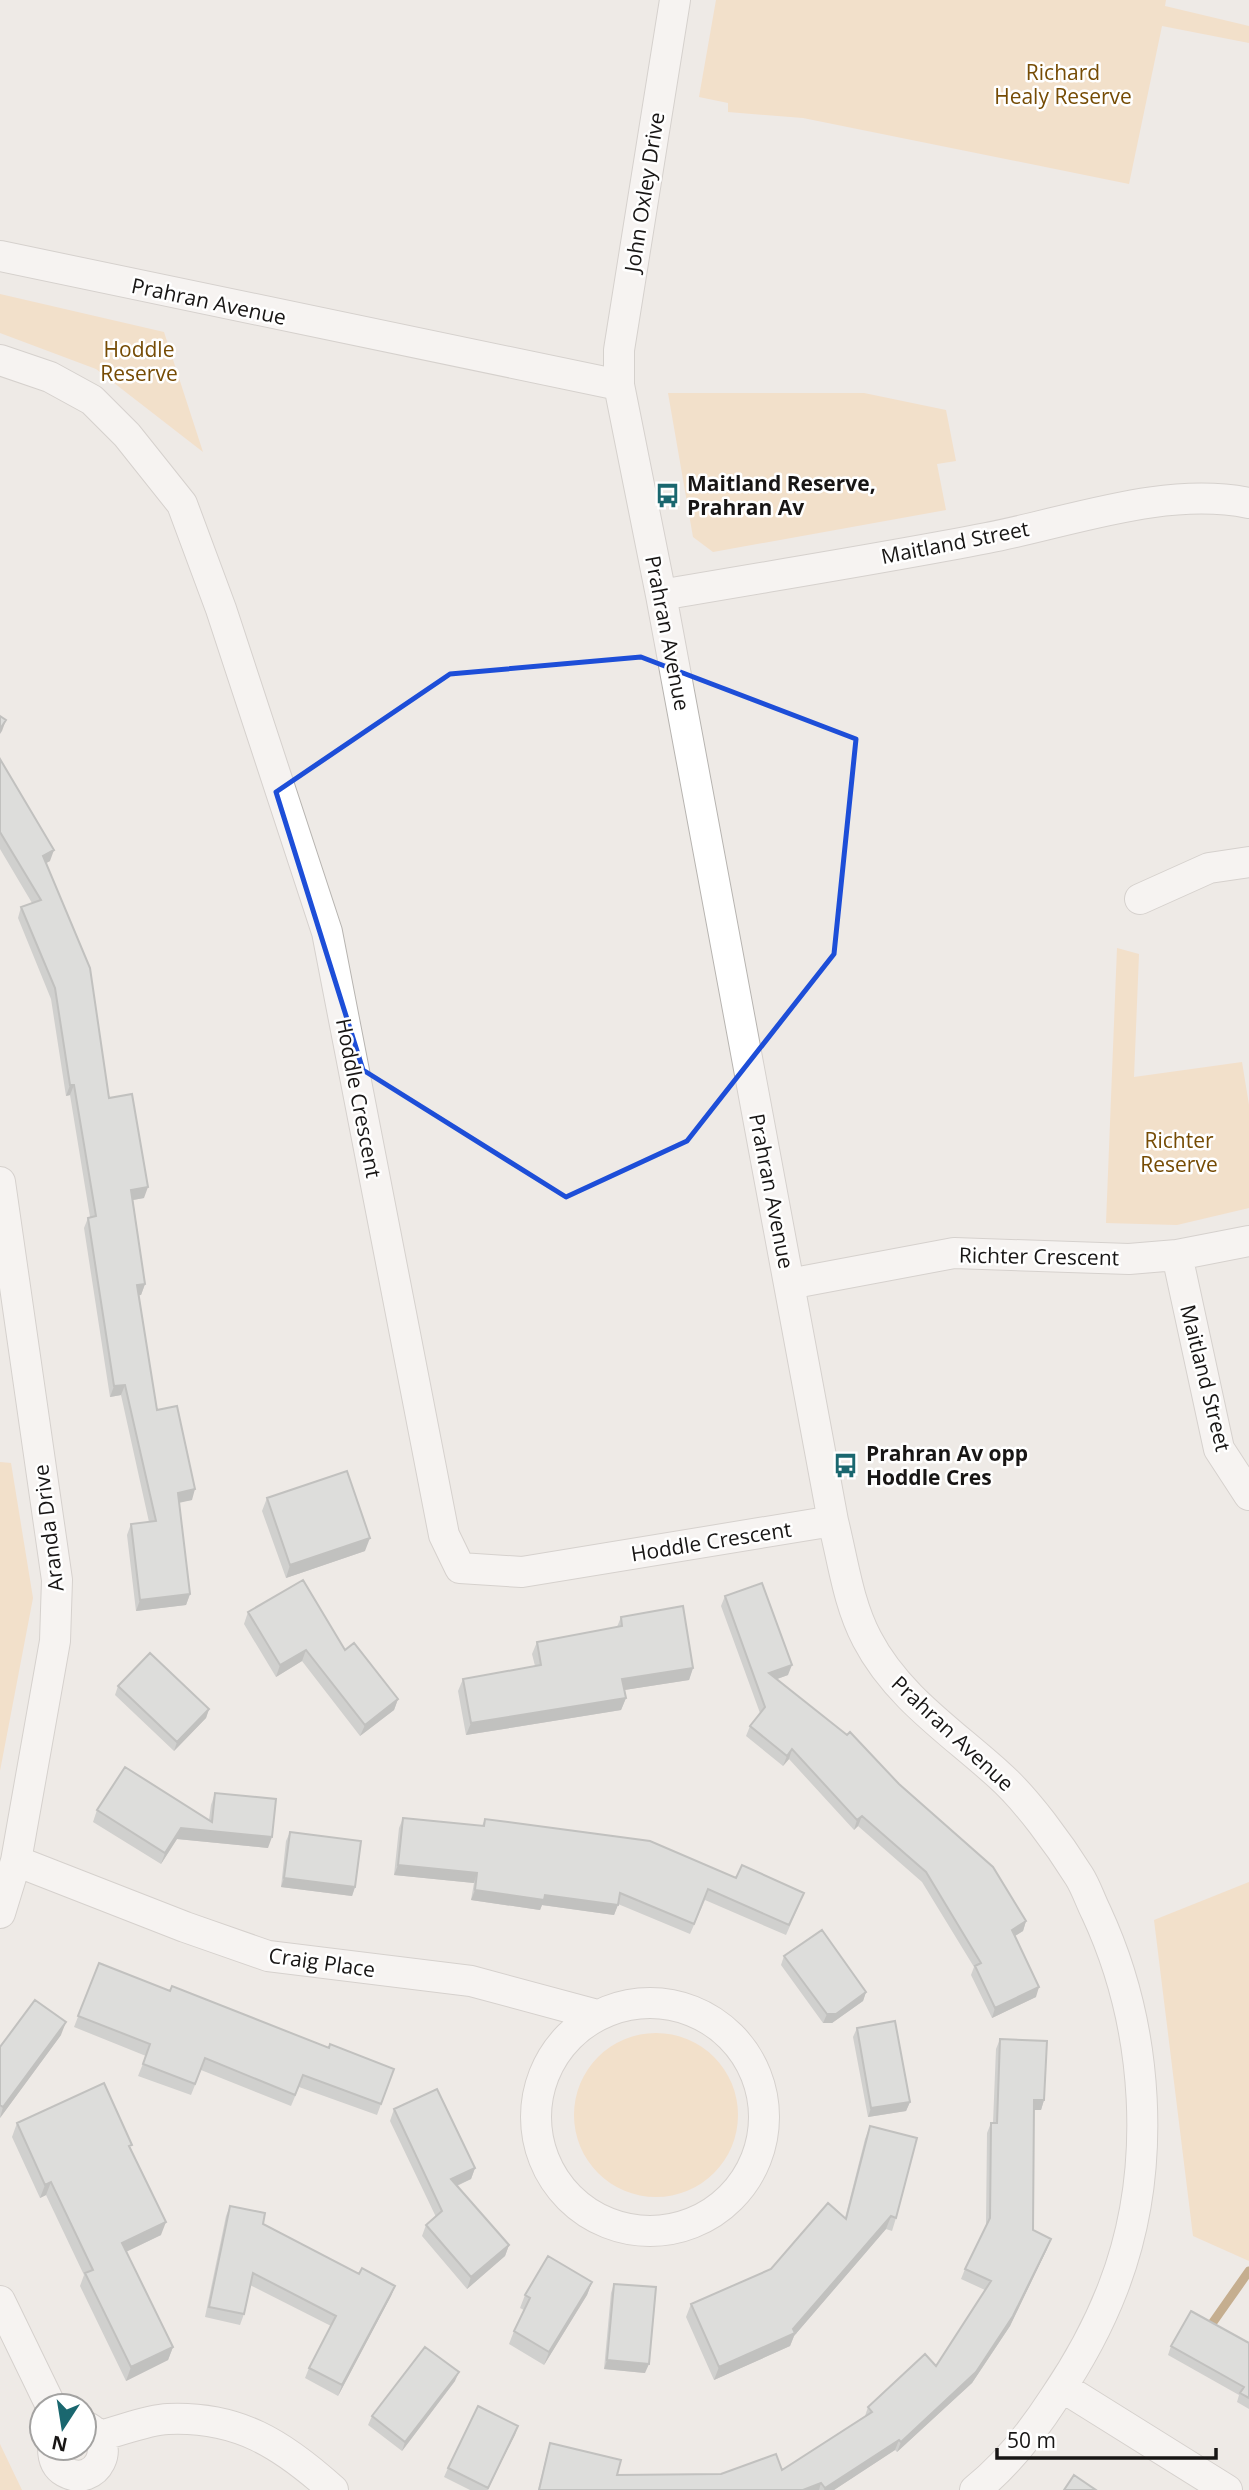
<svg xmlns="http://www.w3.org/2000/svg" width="1249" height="2490" font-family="'Open Sans',sans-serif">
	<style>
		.green { fill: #f6d4a9 }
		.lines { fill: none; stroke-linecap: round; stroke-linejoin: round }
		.stream { stroke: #926626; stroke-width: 9 }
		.minor-casing { stroke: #b7b4b0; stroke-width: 32 }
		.minor { stroke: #fff; stroke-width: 30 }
		.wall { fill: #abb1b1 }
		.shaded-wall { fill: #8b9090 }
		.building { fill: #c7cece; stroke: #8b9090; stroke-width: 2 }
		.marked { fill: none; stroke: #1d4ed8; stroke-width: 5; stroke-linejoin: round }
		.labels { text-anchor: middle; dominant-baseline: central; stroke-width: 5; stroke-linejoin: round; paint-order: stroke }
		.park-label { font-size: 21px; fill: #764c05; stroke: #fff }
		.street-label { font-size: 21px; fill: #181615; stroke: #fff }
		.poi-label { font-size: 21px; font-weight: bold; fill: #181615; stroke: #fff; text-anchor: start }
	</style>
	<rect width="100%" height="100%" fill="#eeeae6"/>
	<!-- green -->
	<path class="green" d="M716 0H1166L1165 6 1249 26V43L1162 26 1129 184 803 118 728 112V103L699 97Z
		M0 294 164 332 203 452 96 369 0 333Z
		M668 393H864L946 410 956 461 937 464 946 510 713 552 693 537Z
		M1117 948 1139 954 1134 1077 1242 1062 1249 1105V1208L1177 1225 1106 1223Z
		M0 1462 11 1463 33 1598 0 1771Z
		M1249 1882V2261L1193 2236 1154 1920Z
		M574 2115a82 82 0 1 1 164 0a82 82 0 1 1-164 0Z
		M0 2444 22 2490H0Z"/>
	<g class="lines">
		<!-- stream -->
		<path class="stream" d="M1211 2325 1249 2271"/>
		<defs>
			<path id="minor" d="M675 0 619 350V385L661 595 833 1521C843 1561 848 1603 867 1639 897 1697 953 1733 999 1775 1027 1800 1059 1844 1079 1876 1086 1887 1090 1900 1096 1912 1149 2026 1159 2169 1113 2288 1098 2327 1078 2363 1055 2397 1033 2431 1007 2465 975 2490
				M0 256 619 385
				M0 360 50 377 92 400 127 435 182 504 221 609 327 932 444 1535 460 1568 522 1572 833 1521
				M661 595C770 576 879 559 987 538 1070 522 1164 486 1249 503
				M1140 899 1209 868 1249 862
				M0 1182 57 1580 55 1641 16 1861 0 1913
				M1177 1255 1219 1449 1249 1495
				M789 1284 954 1253 1129 1259 1177 1255 1249 1241
				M16 1861 185 1927 268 1956 471 1981 597 2015
				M536 2117a114 114 0 1 1 228 0a114 114 0 1 1-228 0Z
				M0 2301 51 2406
				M1062 2387 1227 2490
				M99 2436C121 2431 146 2420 168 2419 238 2416 282 2444 333 2490
				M53 2448C53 2458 56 2467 65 2472 96 2489 121 2443 85 2426"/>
		</defs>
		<!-- minor casing -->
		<use href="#minor" class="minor-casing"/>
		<!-- minor -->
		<use href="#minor" class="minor"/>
	</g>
	<!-- wall -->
	<path class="wall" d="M0 759 50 861 46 863 109 1098 144 1198 133 1200 145 1284 141 1295H139L157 1410 192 1500 179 1502 190 1594 186 1605 136 1611 127 1535 131 1524 149 1522 121 1395 110 1397 84 1228 88 1218 90 1217 70 1095 66 1096 51 999 18 918 21 907 32 903 0 849Z
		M267 1498 365 1551 286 1578 262 1511Z
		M725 1596 788 1675 777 1679 1026 1921 1023 1931 1015 1936 1036 1997 992 2018 971 1975 974 1967 922 1882 858 1826 854 1830 789 1759 783 1766 746 1736 750 1726 760 1713 721 1606Z
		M248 1612 345 1650 398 1699 394 1710 360 1736 302 1661 276 1677 244 1624Z
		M621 1617 693 1668 689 1680 624 1690 626 1698 621 1710 466 1735 458 1691 463 1679 535 1666 532 1654 537 1642 617 1627Z
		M118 1686 209 1709 206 1718 174 1751 115 1695Z
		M215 1793 268 1848 177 1839 161 1864 93 1822 97 1810 209 1820 211 1805Z
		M403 1818 482 1826 485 1819 736 1878 800 1903 786 1935 705 1900 690 1934 618 1904 614 1915 542 1905 540 1910 471 1900 474 1883 394 1875 399 1828Z
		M290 1832 355 1887 352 1896 281 1887 286 1841Z
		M784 1956 866 1992 863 2001 832 2023H823L781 1965Z
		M99 1963 170 1991 329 2048 394 2069 377 2115 299 2087 291 2106 201 2070 191 2095 138 2076 146 2056 74 2027Z
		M857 2028 910 2102 906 2111 868 2117 853 2037Z
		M61 2035 0 2118V2047Z
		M1000 2039 1044 2100 1041 2110H1034L1033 2230 1047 2249 1010 2326 972 2383 897 2452 895 2450 834 2490H538L547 2453 550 2443 617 2475 721 2474 782 2470 865 2416 868 2407 936 2366 985 2290 961 2279 965 2269 986 2225 987 2133 991 2123H993L996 2049Z
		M394 2109 475 2168 471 2179 457 2186 509 2245 505 2256 467 2289 422 2236 426 2225 436 2217 390 2121Z
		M17 2123 131 2149 161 2235 126 2252 173 2347 168 2360 126 2381 80 2286 84 2275 46 2195 40 2198 12 2137Z
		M870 2126 896 2218 892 2231 886 2229 794 2336 790 2346 714 2380 686 2317 691 2304 771 2269 845 2218 865 2139Z
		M230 2206 359 2274 395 2286 391 2296 338 2396 305 2378 309 2368 331 2326 250 2285 244 2314 240 2325 205 2317 226 2216Z
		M592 2282 587 2295 544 2365 509 2344 514 2331 524 2310 520 2308 525 2295Z
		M614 2284 645 2373 604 2369 611 2293Z
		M1249 2343V2409L1237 2402 1239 2395 1168 2355 1171 2346Z
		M455 2381 402 2451 368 2425 372 2416Z
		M518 2426 488 2490H470L444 2477 448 2468Z"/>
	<!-- shaded-wall -->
	<path class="shaded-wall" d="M6 720 2 731 0 734V729Z
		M54 850 50 861 39 867 43 856Z
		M70 1085H74L70 1095 66 1096Z
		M148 1187 144 1198 127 1201 131 1190Z
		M145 1284 141 1295 133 1296 137 1285Z
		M125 1385 121 1395 110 1397 114 1386Z
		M195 1489 192 1500 174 1504 178 1493Z
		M370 1538 365 1551 286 1578 290 1565Z
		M190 1594 186 1605 136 1611 140 1600Z
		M306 1650 302 1661 276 1677 280 1665Z
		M792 1665 788 1675 766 1683 769 1673Z
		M693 1668 689 1680 618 1691 622 1679Z
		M626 1698 621 1710 466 1735 471 1723Z
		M398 1699 394 1710 360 1736 365 1725Z
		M209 1709 206 1718 174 1751 177 1742Z
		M792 1749 789 1759 783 1766 787 1756Z
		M862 1816 858 1826 854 1830 857 1820Z
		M181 1828 272 1837 268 1848 177 1839 161 1864 165 1853Z
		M398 1865 477 1873 474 1883 394 1875Z
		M284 1878 355 1887 352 1896 281 1887Z
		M475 1890 545 1895 618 1905 614 1915 542 1905 540 1910 471 1900Z
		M1026 1921 1023 1931 1008 1940 1012 1930Z
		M1039 1987 1036 1997 992 2018 995 2008Z
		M866 1992 863 2001 832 2023H823L827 2014Z
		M66 2022 61 2035 0 2118 3 2107Z
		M1034 2100H1044L1041 2110H1031Z
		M910 2102 906 2111 868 2117 871 2108Z
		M475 2168 471 2179 447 2190 451 2179Z
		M51 2182 46 2195 40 2198 45 2185Z
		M891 2216 886 2229 794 2336 790 2346 714 2380 719 2367 793 2329Z
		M166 2222 161 2235 117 2256 122 2243Z
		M1051 2239 1047 2249 1010 2326 972 2383 897 2452 901 2442Z
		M509 2245 505 2256 467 2289 471 2277Z
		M592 2282 587 2295 544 2365 549 2352Z
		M395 2286 391 2296 338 2396 342 2385Z
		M173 2347 168 2360 126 2381 131 2367Z
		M607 2360 649 2364 645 2373 604 2369Z
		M459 2372 455 2381 402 2451 405 2442Z
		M518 2426 515 2435 487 2490Z
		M899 2440 895 2450 834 2490H824L825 2488Z
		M821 2483 819 2490H803Z"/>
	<!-- building -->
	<path class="building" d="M0 716 6 720 0 729Z
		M0 759 54 850 43 856 90 968 109 1098 132 1094 148 1187 131 1190 145 1284 137 1285 157 1410 177 1406 195 1489 178 1493 190 1594 140 1600 131 1524 156 1521 125 1385 114 1386 88 1218 96 1216 74 1085H70L55 988 21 907 41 900 0 832Z
		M347 1471 370 1538 290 1565 267 1498Z
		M303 1580 345 1650 354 1643 398 1699 365 1725 306 1650 280 1665 248 1612Z
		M762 1583 792 1665 769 1673 847 1735 850 1732 899 1784 993 1867 1026 1921 1012 1930 1039 1987 995 2008 975 1966 981 1963 926 1872 862 1816 857 1820 792 1749 787 1756 750 1726 765 1707 725 1596Z
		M683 1606 693 1668 622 1679 626 1698 471 1723 463 1679 541 1665 537 1642 622 1626 621 1617Z
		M150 1653 209 1709 177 1742 118 1686Z
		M125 1767 212 1822 215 1793 276 1799 272 1837 181 1828 165 1853 97 1810Z
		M403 1818 484 1826 485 1819 650 1841 736 1878 742 1865 804 1893 789 1925 708 1889 694 1924 620 1893 618 1905 545 1895 544 1900 475 1890 477 1873 398 1865Z
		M290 1832 361 1841 355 1887 284 1878Z
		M822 1930 866 1992 836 2014H827L784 1956Z
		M99 1963 170 1991 172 1986 329 2048 330 2044 394 2069 381 2104 303 2075 295 2095 205 2058 195 2084 143 2064 150 2044 78 2016Z
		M35 2000 66 2022 3 2107 0 2105V2047Z
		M895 2021 910 2102 871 2108 857 2028Z
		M1000 2039 1047 2041 1044 2100H1034L1033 2230 1051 2239 1013 2316 976 2372 901 2442 899 2440 825 2488 821 2483 803 2490H539L550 2443 621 2460 617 2475 721 2474 776 2454 782 2470 872 2412 868 2407 925 2354 936 2366 991 2281 965 2269 990 2218 991 2123H997Z
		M104 2083 132 2145 129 2146 166 2222 122 2243 173 2347 131 2367 85 2273 93 2270 51 2182 45 2185 17 2123Z
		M437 2089 475 2168 451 2179 509 2245 471 2277 426 2225 442 2211 394 2109Z
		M870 2126 917 2138 896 2218 891 2216 793 2329 795 2333 719 2367 691 2304 771 2269 828 2203 846 2219Z
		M230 2206 265 2213 263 2224 359 2274 362 2268 395 2286 342 2385 309 2368 336 2316 253 2273 244 2314 209 2307Z
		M548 2256 592 2282 549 2352 514 2331 530 2298 525 2295Z
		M614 2284 656 2287 649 2364 607 2360Z
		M1191 2311 1249 2343V2398L1240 2393 1244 2387 1171 2346Z
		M425 2347 459 2372 405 2442 372 2416Z
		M478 2406 518 2426 488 2488 448 2468Z
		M1074 2475 1096 2490H1064Z"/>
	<!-- marked area -->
	<path d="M0 0H1249V2490H0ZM641 657 856 739 834 954 687 1141 566 1197 363 1070 276 792 450 674Z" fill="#eeeae6" fill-opacity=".55" fill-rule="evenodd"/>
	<path class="marked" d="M641 657 856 739 834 954 687 1141 566 1197 363 1070 276 792 450 674Z"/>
	<!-- icons -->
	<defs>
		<symbol id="bus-bare" viewBox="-9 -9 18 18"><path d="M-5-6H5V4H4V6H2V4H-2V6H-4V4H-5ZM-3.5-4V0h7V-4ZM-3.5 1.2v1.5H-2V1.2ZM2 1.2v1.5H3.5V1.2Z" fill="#1a676f" stroke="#fff" stroke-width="2.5" paint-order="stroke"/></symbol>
	</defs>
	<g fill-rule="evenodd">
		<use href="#bus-bare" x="650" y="478" width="35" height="35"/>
		<use href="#bus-bare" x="828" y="1448" width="35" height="35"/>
	</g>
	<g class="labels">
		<!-- park labels -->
		<g class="park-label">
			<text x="1063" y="72">Richard<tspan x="1063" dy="24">Healy Reserve</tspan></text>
			<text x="139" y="349">Hoddle<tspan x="139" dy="24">Reserve</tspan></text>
			<text x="1179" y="1140">Richter<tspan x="1179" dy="24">Reserve</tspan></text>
		</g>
		<!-- street labels -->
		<g class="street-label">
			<text transform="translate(644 192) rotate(-81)">John Oxley Drive</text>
			<text transform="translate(209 301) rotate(12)">Prahran Avenue</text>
			<text transform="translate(955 542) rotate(-11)">Maitland Street</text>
			<text transform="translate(668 633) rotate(79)">Prahran Avenue</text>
			<text transform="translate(359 1098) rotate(79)">Hoddle Crescent</text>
			<text transform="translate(772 1191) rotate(79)">Prahran Avenue</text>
			<text transform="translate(1039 1256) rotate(1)">Richter Crescent</text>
			<text transform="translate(1206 1378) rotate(76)">Maitland Street</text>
			<text transform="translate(48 1528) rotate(-97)">Aranda Drive</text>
			<text transform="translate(711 1541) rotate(-9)">Hoddle Crescent</text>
			<text transform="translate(953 1733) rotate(43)">Prahran Avenue</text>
			<text transform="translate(322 1962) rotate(8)">Craig Place</text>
		</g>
		<!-- poi labels -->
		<g class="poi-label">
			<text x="687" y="483">Maitland Reserve,<tspan x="687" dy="24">Prahran Av</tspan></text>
			<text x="866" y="1453">Prahran Av opp<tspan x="866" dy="24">Hoddle Cres</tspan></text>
		</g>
	</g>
	<!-- north arrow -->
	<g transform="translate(63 2427) rotate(192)"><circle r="33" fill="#ffffff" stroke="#a3a2a1" stroke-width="2"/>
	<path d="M0-5L12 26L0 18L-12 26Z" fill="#1a676f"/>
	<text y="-10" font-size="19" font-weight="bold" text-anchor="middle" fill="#181615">N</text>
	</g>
	<!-- scale -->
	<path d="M997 2448v10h219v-10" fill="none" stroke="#181615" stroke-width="3.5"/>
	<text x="1007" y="2448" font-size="21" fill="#181615" stroke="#ffffff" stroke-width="5" paint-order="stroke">50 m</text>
</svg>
